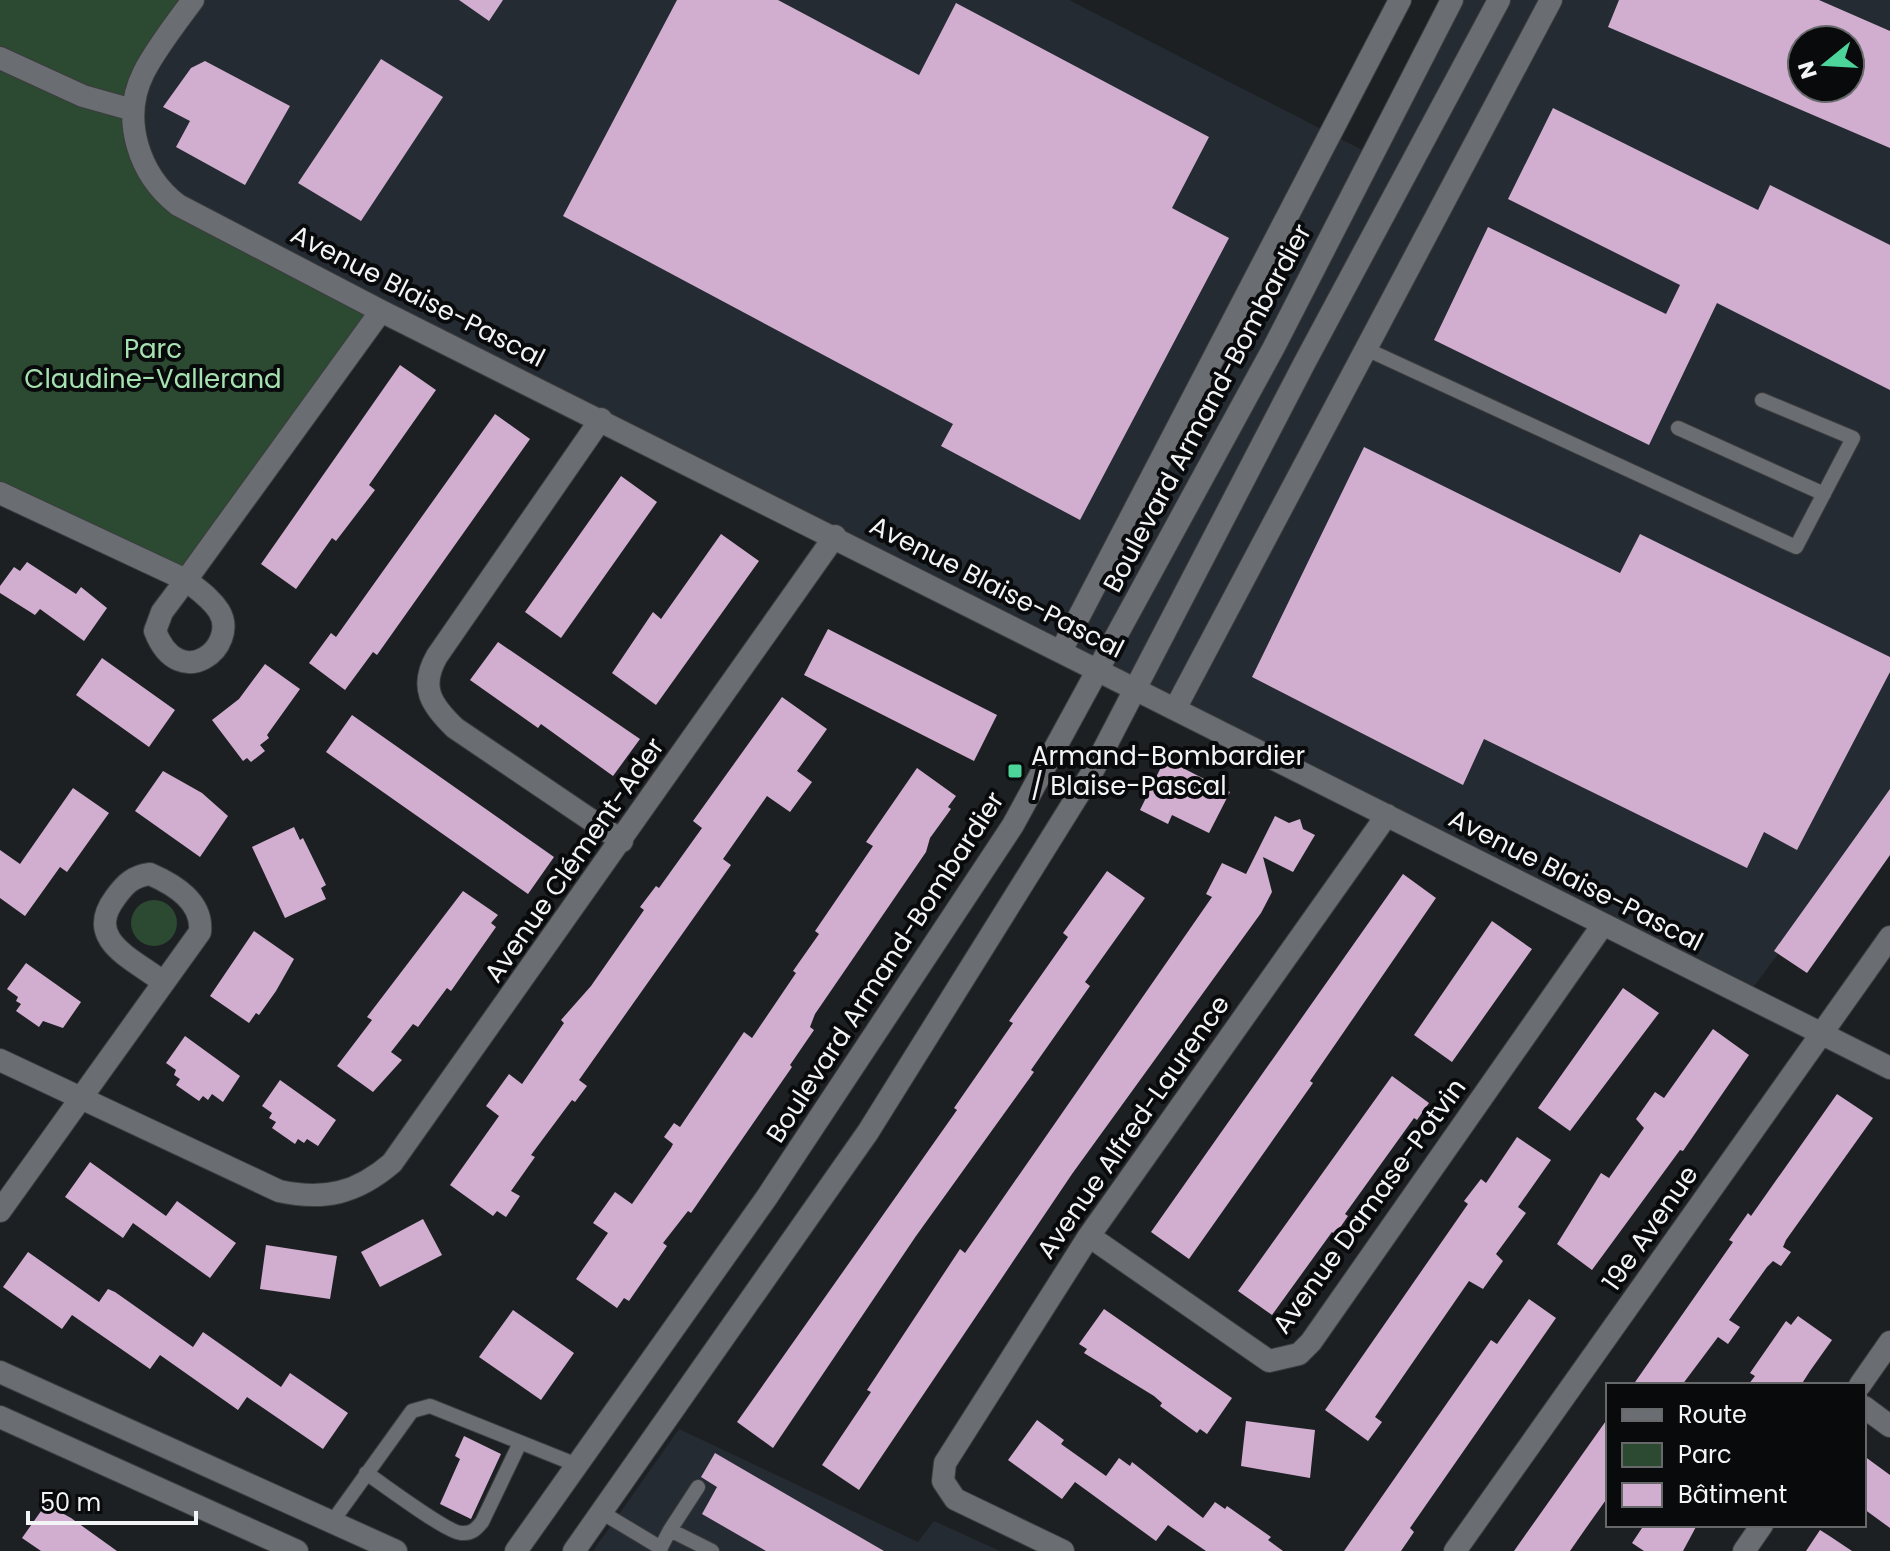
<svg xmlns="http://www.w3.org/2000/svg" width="1890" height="1551" font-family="Poppins,sans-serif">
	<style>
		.built { fill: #252b32; fill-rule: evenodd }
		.green { fill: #2c4932 }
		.building { fill: #d1aed0; fill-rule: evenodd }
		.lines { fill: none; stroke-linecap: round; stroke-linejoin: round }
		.service-casing { stroke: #3c3d3f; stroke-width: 16 }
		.minor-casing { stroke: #3c3d3f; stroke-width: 24 }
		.tertiary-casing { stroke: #3c3d3f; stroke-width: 24 }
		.service { stroke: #6a6d71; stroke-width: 14 }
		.minor { stroke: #6a6d71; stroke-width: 22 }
		.tertiary { stroke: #6a6d71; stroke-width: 22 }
		.poi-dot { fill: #4cd49b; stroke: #090a0b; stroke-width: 3 }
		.labels { text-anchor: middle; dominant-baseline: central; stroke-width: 8; stroke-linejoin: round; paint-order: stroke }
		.street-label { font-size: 26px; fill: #f3f4f6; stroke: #090a0b }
		.park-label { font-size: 26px; fill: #a6e2b1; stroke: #090a0b }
		.poi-label { font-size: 26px; fill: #f3f4f6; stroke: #090a0b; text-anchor: start }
	</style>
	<rect width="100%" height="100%" fill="#1d2023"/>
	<!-- built -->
	<path class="built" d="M204 0H1069L1372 155 1452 0H1890V805L1745 998 1281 760 1111 689 178 205 164 194 133 110ZM1802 40H1850V88H1802Z
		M679 1429 918 1542 934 1521 1000 1551H593Z"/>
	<!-- green -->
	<path class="green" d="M0 0H193L138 85 152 180 381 311 186 580 0 493Z
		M131 923a23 23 0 1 1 46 0a23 23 0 1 1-46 0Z"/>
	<!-- building -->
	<path class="building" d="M459 0H503L489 21Z
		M677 0H778L919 75 956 3 1209 137 1172 208 1229 238 1080 520 941 446 953 424 563 216Z
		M1619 0H1819L1890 31V148L1608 27ZM1802 40H1850V88H1802Z
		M381 59 443 97 361 221 298 183Z
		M205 61 290 106 245 185 176 147 190 121 163 107 191 68Z
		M1553 108 1758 210 1770 185 1890 245V390L1717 303 1649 445 1434 340 1488 227 1666 314 1680 285 1508 199Z
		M400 365 436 390 369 485 375 490 336 541 332 538 296 589 261 564Z
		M495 414 530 439 377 655 373 652 345 690 309 663 331 633 336 637Z
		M1364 447 1620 573 1640 534 1890 657V672L1797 850 1764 832 1747 868 1484 739 1463 785 1252 677Z
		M621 476 657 502 561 638 525 612Z
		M721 534 759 561 656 705 612 673 653 612 661 619Z
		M27 562 76 594 81 587 107 608 84 641 40 609 35 615 0 593V586L14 567 20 571Z
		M828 629 997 715 974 761 804 675Z
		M498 642 640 739 613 776 541 724 538 728 470 680Z
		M102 658 175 710 149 747 76 695Z
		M265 664 300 689 267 735 269 738 260 745 265 751 251 762 247 758 243 761 212 720 239 699Z
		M782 697 827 729 797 771 812 782 790 812 767 796 723 859 731 865 579 1080 587 1086 575 1102 572 1100 531 1155 535 1157 511 1191 520 1196 506 1217 497 1211 493 1216 450 1185 499 1116 486 1106 509 1074 522 1084 564 1023 561 1020 591 986 644 910 640 907 656 886 659 888 702 828 693 821Z
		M352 715 554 857 528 894 326 752Z
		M1165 759 1230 792 1209 833 1172 815 1168 824 1140 810Z
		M917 768 956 796 948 807 951 809 930 838 926 852 815 1014 810 1027 814 1030 790 1065 792 1067 691 1213 688 1211 663 1243 667 1246 629 1301 624 1298 617 1308 576 1279 608 1233 593 1223 615 1192 632 1204 671 1148 673 1144 664 1137 674 1123 680 1127 744 1032 752 1038 796 973 793 971 819 934 815 931 873 846 866 842Z
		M163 771 202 793 228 816 200 857 135 811Z
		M73 788 109 813 67 872 60 867 25 916 0 898V850L20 864Z
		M1890 789V855L1807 973 1774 951Z
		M1275 816 1289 823 1300 819 1303 829 1315 835 1293 872 1263 857 1272 892 1261 913 1072 1174 859 1490 822 1465 871 1392 867 1390 960 1249 965 1253 1212 897 1206 894 1222 863 1246 874Z
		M294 827 300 840 303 838 326 885 321 888 326 899 285 918 252 847Z
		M1107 871 1145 898 1085 982 1090 986 1031 1070 1034 1072 916 1236 773 1448 737 1422 957 1110 954 1108 1013 1023 1009 1021 1068 937 1063 933Z
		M1403 874 1436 898 1310 1081 1313 1083 1189 1259 1151 1232Z
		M463 891 498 915 491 923 496 927 451 991 447 988 418 1027 413 1024 391 1052 402 1060 373 1092 337 1066 372 1020 367 1017Z
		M1492 921 1532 949 1452 1062 1414 1035Z
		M254 931 294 959 276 991 259 1015 256 1013 249 1023 210 996Z
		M26 963 81 1002 63 1028 43 1021 39 1027 16 1011 21 1004 16 1001 18 997 7 989Z
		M1623 988 1659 1013 1570 1131 1538 1108Z
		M1713 1029 1749 1055 1683 1151 1680 1150 1592 1270 1557 1244 1601 1173 1609 1178 1644 1128 1636 1119 1655 1092 1664 1098Z
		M185 1036 240 1076 223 1102 212 1094 208 1100 203 1096 199 1101 176 1085 180 1079 174 1075 176 1070 166 1063Z
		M1392 1076 1429 1103 1417 1120 1414 1118 1345 1214 1348 1216 1335 1235 1332 1232 1272 1315 1238 1291Z
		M280 1080 336 1120 318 1146 307 1139 304 1143 298 1139 295 1144 272 1128 276 1122 269 1118 272 1113 262 1106Z
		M1837 1094 1873 1118 1786 1240 1783 1247 1791 1252 1781 1266 1773 1261 1767 1267 1729 1320 1740 1327 1728 1344 1718 1337 1682 1385H1633L1733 1242 1729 1240 1748 1213 1751 1216Z
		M1517 1137 1551 1160 1518 1207 1526 1213 1496 1254 1503 1261 1483 1289 1469 1281 1375 1417 1382 1422 1368 1441 1325 1410 1468 1204 1464 1201 1481 1179 1486 1183Z
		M90 1162 166 1216 177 1201 236 1243 210 1278 133 1223 123 1238 65 1197Z
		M423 1219 442 1255 380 1287 361 1252Z
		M266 1245 337 1256 330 1299 260 1289Z
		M28 1252 99 1302 108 1289 115 1292 193 1347 203 1332 281 1387 290 1373 348 1413 323 1449 247 1397 238 1410 160 1355 150 1369 72 1315 62 1329 3 1287Z
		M1529 1299 1556 1318 1410 1528 1414 1532 1401 1551H1344L1491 1340 1497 1344Z
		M1104 1309 1232 1398 1207 1434 1200 1429 1197 1433 1160 1406 1162 1403 1154 1396 1084 1353 1087 1349 1079 1344Z
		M513 1310 574 1353 541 1400 479 1357Z
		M1798 1316 1832 1340 1810 1371 1801 1385H1748L1755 1376 1750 1373 1786 1321 1791 1325Z
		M1608 1418V1497L1586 1528 1570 1551H1514Z
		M1037 1420 1064 1440 1061 1444 1106 1476 1119 1458 1130 1466 1132 1462 1203 1518 1215 1502 1225 1509 1227 1506 1271 1537 1268 1540 1283 1551H1206L1168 1525 1156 1541 1075 1482 1062 1499 1008 1460Z
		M1246 1421 1315 1430 1310 1478 1241 1466Z
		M464 1436 501 1454 471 1519 440 1504 460 1459 455 1456Z
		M715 1453 803 1504 884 1551H766L702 1514 717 1487 701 1477Z
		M1864 1456 1890 1475V1528L1864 1509Z
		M46 1504 71 1518 117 1551H41L22 1538Z
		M1644 1525H1697L1683 1551H1644L1632 1543Z
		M1820 1530 1828 1535 1852 1551H1806Z"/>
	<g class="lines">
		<defs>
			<path id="service" d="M1366 349 1796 547 1853 438 1762 400
				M1678 428 1824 494
				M366 1473C383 1484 446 1532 461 1533 472 1534 476 1529 482 1522L519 1445
				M601 1512 661 1548
				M332 1522 412 1411 430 1406 577 1465
				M670 1530 698 1487
				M659 1551 670 1530 712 1551"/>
			<path id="minor" d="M193 0C176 23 157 47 144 72 120 119 139 175 178 205L381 311 1890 1068
				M0 58 83 96 133 110
				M601 419 437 656C419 687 431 705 455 728L622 841
				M0 493 186 580C197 589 211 598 219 611 240 646 180 695 155 631L162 612 186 580 381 311
				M1061 651 1400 0
				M1175 709 1551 0
				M0 1060 279 1191C325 1201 357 1193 392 1163L835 536
				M0 1211 200 932C203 902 175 885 150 874 133 876 125 884 115 898 84 940 132 958 163 982
				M1089 1236 1269 1361 1299 1354 1311 1342 1602 926
				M1860 1385 1890 1342
				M1864 1407 1890 1426
				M1063 1551 955 1499 943 1481 945 1463 1089 1236 1387 815
				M1455 1551 1890 937
				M1744 1551 1762 1525"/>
			<path id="tertiary" d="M0 1372 396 1551
				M0 1417 297 1551
				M516 1551 767 1197 1013 825 1274 347 1452 0
				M574 1551 868 1132 1090 776 1305 362 1499 0"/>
		</defs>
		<!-- service casing -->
		<use href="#service" class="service-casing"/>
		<!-- minor casing -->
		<use href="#minor" class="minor-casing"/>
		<!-- tertiary casing -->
		<use href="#tertiary" class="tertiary-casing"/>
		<!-- service -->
		<use href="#service" class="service"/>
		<!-- minor -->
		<use href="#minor" class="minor"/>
		<!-- tertiary -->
		<use href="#tertiary" class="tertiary"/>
	</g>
	<!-- markers -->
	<rect class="poi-dot" x="1007" y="763" width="16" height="16" rx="4"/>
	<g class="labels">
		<!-- street labels -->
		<g class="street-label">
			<text transform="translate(418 296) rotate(27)">Avenue Blaise-Pascal</text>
			<text transform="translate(1207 408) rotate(-62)">Boulevard Armand-Bombardier</text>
			<text transform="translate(997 587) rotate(27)">Avenue Blaise-Pascal</text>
			<text transform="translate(574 860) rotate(-55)">Avenue Clément-Ader</text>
			<text transform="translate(1576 880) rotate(27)">Avenue Blaise-Pascal</text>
			<text transform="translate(885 967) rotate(-57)">Boulevard Armand-Bombardier</text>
			<text transform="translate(1133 1127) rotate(-55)">Avenue Alfred-Laurence</text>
			<text transform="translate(1369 1206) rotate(-54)">Avenue Damase-Potvin</text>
			<text transform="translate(1650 1228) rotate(-55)">19e Avenue</text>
		</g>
		<!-- park labels -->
		<g class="park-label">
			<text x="153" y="349">Parc<tspan x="153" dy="30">Claudine-Vallerand</tspan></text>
		</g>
		<!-- poi labels -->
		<g class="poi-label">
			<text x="1031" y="756">Armand-Bombardier<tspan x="1031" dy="30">/ Blaise-Pascal</tspan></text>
		</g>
	</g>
	<!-- legend -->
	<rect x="1606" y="1383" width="260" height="144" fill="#090a0b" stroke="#676869" stroke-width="2"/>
	<rect x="1622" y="1409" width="40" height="12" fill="#6a6d71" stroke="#676869" stroke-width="2"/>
	<text x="1678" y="1423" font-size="24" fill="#f3f4f6">Route</text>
	<rect x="1622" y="1443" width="40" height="24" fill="#2c4932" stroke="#676869" stroke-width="2"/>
	<text x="1678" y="1463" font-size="24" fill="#f3f4f6">Parc</text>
	<rect x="1622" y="1483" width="40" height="24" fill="#d1aed0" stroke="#676869" stroke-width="2"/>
	<text x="1678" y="1503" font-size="24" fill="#f3f4f6">Bâtiment</text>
	<!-- north arrow -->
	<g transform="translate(1826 64) rotate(252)"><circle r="38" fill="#090a0b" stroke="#676869" stroke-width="2"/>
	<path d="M0-6L14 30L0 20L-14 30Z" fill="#4cd49b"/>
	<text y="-12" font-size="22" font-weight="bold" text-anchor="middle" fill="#f3f4f6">N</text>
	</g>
	<!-- scale -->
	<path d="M28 1511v12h168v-12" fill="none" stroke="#f3f4f6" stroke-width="4"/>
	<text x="40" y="1511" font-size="24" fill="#f3f4f6" stroke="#090a0b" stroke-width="6" paint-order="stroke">50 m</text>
</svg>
